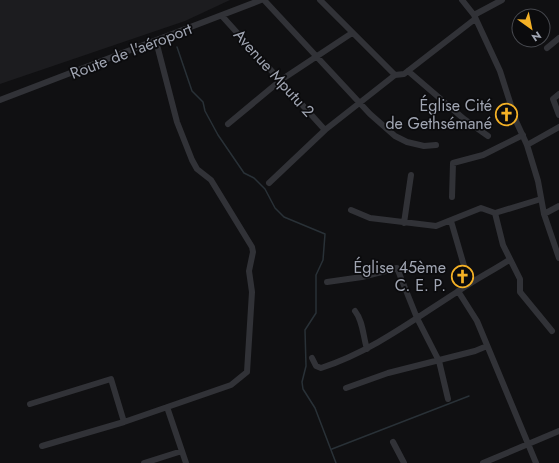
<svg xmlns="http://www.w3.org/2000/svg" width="559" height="463" font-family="Jost,sans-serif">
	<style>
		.built { fill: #1c1c1f }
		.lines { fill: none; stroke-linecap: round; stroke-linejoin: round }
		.stream { stroke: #293137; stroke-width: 1.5 }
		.minor { stroke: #313237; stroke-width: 6 }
		.labels { text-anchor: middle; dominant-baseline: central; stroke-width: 3.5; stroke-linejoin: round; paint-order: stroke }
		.street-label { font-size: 16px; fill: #a1a6b3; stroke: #0b0b0d }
		.poi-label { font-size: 16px; fill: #a1a6b3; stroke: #0b0b0d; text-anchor: end }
	</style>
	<rect width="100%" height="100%" fill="#101012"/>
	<!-- built -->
	<path class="built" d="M0 0H230L185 21 0 84Z"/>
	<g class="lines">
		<!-- stream -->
		<path class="stream" d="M177 47 192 91 203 102 205 111 218 135 244 173 254 178 265 189 275 208 284 217 325 234 323 260 316 275V313L305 330 306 366 302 382 303 389 315 408 336 463
			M332 449 469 396"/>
		<!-- minor -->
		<path class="minor" d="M264 0 370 114 395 136 407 142 424 146 436 145
			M320 0 395 75 404 74 475 19
			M462 0 474 15 500 71 516 121 527 145 538 181 544 214 559 258
			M474 15 502 0
			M222 16 325 130
			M547 48 559 38
			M408 71 464 119 488 136
			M559 94 553 99 559 115
			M0 100 261 0
			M228 124 281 80 352 33
			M527 145 559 127
			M269 183 325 130 395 75
			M452 197 453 163 483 155 523 135
			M351 210 370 218 436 226 481 208 495 213 541 199
			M495 213 503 245 520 279V292L552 331
			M544 214 559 206
			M451 221 467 276 471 282
			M404 223 411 175
			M327 282 362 277 397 268 417 318 439 361 448 399
			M458 291 477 321 536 463
			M355 311C363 321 363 336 367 349
			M312 358 316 366 321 368C371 352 413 320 457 292 474 280 492 271 509 260
			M346 388 388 373 475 351 487 346
			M30 404 111 379 124 422
			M167 407 186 463
			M393 442 404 463
			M42 446 124 422 231 385 247 372 252 292 249 271 253 252 252 247 211 180 197 169 192 160 177 122 156 41
			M144 463 182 451
			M483 463 559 431"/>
	</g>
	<!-- icons -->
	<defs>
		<symbol id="church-ring" viewBox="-11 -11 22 22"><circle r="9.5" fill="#0b0b0d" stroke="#f4b126" stroke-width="1.5"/><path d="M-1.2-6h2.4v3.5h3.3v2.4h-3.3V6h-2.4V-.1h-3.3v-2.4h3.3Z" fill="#f4b126"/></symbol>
	</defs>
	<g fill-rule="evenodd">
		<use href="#church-ring" x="494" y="102" width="25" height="25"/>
		<use href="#church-ring" x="450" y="264" width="25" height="25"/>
	</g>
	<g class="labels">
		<!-- street labels -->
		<g class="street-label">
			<text transform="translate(131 51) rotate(-21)">Route de l'aéroport</text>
			<text transform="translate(274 73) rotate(48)">Avenue Mputu 2</text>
		</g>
		<!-- poi labels -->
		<g class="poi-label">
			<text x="492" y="105">Église Cité<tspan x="492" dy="18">de Gethsémané</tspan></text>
			<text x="446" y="267">Église 45ème<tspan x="446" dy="18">C. E. P.</tspan></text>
		</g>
	</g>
	<!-- north arrow -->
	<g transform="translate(531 28) rotate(147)"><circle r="19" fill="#0b0b0d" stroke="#47494f"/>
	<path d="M0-3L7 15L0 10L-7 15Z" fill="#f4b126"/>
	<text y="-6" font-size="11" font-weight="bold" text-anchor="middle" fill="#a1a6b3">N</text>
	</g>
</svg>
